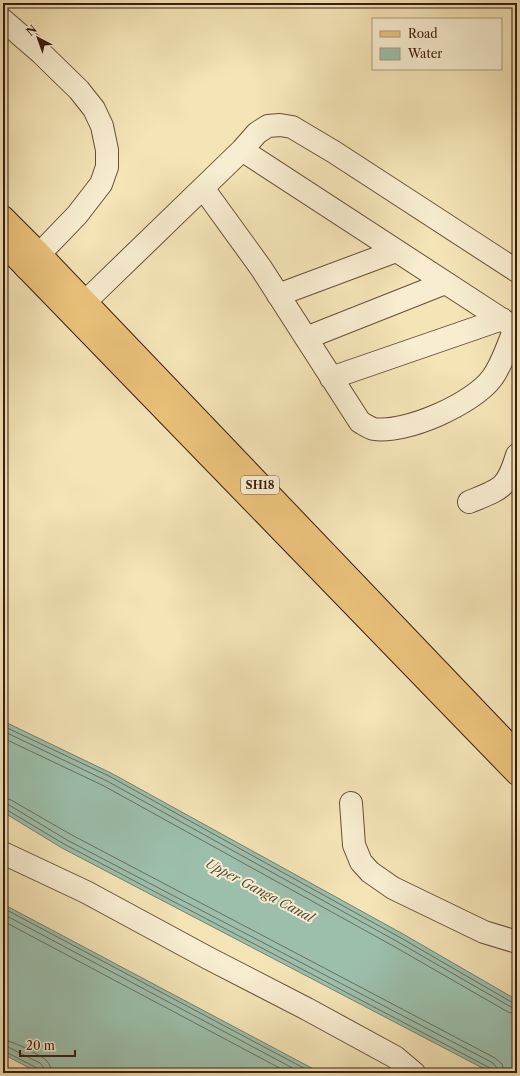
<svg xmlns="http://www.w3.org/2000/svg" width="520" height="1076" font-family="'Libre Caslon Text',serif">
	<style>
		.water { fill: #9cbfac; stroke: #757e6d }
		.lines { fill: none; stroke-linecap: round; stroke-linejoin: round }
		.shore { stroke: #6b6e5d; stroke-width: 1 }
		.minor-casing { stroke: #684e38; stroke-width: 24 }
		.major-casing { stroke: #3a1c0e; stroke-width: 24 }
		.minor { stroke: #f8edd0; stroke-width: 22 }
		.major { stroke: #eac27b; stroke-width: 22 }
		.labels { text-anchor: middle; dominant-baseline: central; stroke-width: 4; stroke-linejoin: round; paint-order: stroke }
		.shield { fill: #f8edd0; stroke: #735b48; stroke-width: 1 }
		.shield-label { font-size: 11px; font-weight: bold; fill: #3a1c0e }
		.water-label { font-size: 13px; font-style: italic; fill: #574d3d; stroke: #f8edd0 }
	</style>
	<rect width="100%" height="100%" fill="#f4e4b6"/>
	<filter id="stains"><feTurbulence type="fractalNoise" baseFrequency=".005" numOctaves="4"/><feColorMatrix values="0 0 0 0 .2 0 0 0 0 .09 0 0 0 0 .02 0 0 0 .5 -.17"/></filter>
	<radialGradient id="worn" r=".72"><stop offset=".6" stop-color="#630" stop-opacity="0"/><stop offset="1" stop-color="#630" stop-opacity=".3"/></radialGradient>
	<!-- water -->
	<path class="water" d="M3 721 111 773 403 934 517 1000V1073H492L62 848 3 812Z
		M3 904 321 1073H39L3 1054Z"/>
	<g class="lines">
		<!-- shore -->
		<path class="shore" d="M3 726 109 776 401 938 513 1003H517
			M3 731 107 781 398 942 511 1007 517 1008
			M3 738 104 786 395 947 508 1012 517 1014
			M3 798 11 800 70 834 495 1058 502 1064 504 1073
			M3 804 9 805 67 840 493 1063 497 1068 498 1073
			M3 809 7 810 64 844 490 1068 493 1070V1073
			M3 908 313 1073
			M3 914 302 1073
			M3 921 289 1073
			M3 1040C11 1040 41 1055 47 1061 50 1064 51 1068 51 1073
			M3 1046 8 1047 40 1063 44 1068 45 1073
			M3 1051 6 1052 37 1068 40 1073"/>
		<defs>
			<path id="minor" d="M3 20 41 53 79 90 94 109 102 126 107 150V167L101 184 77 215 26 268
				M242 150 515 328
				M203 188 261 268 360 422C364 424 369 428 374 429 405 434 473 404 492 378 502 365 511 338 517 322
				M278 295 396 251
				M85 302 242 150 257 133 268 126 280 125 292 127 334 152 517 271
				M306 338 445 283
				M331 378 502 319
				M469 502C501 489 507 489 517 455
				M351 803 354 845 361 862 370 872 393 888 484 932 517 942
				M3 853 86 892 208 958 307 1009 395 1057 414 1073"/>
			<path id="major" d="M3 217 40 254 517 753
				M3 244 517 774"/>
		</defs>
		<!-- minor casing -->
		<use href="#minor" class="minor-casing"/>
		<!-- major casing -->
		<use href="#major" class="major-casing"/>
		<!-- minor -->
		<use href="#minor" class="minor"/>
		<!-- major -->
		<use href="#major" class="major"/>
	</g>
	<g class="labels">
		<!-- shield labels -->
		<rect class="shield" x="241" y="476" width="38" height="18" rx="3"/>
		<g class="shield-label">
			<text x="260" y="485">SH18</text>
		</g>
		<!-- water labels -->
		<g class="water-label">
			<text transform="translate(260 890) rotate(28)">Upper Ganga Canal</text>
		</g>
	</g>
	<!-- margin -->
	<rect width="520" height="1076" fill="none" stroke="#f4e4b6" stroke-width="16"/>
	<rect x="4" y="4" width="512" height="1068" fill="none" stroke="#3a1c0e" stroke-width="2"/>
	<rect x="8" y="8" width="504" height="1060" fill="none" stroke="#3a1c0e"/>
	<!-- legend -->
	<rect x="372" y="18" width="130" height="52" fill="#f8edd0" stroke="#ac9982"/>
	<rect x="380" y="31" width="20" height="6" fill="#eac27b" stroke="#ac9982"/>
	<text x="408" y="38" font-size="12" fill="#3a1c0e">Road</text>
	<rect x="380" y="48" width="20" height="12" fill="#9cbfac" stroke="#ac9982"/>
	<text x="408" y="58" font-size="12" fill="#3a1c0e">Water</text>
	<!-- north arrow -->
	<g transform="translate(38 38) rotate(319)" stroke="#f8edd0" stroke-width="3" paint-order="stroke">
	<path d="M0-3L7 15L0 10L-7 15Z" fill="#3a1c0e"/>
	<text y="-6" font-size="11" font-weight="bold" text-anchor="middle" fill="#3a1c0e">N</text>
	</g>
	<!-- scale -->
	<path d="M20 1050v6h55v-6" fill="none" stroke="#3a1c0e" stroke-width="2"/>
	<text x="26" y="1050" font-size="12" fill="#3a1c0e" stroke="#f8edd0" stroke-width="3" paint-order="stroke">20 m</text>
	<rect width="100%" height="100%" filter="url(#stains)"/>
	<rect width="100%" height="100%" fill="url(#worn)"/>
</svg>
